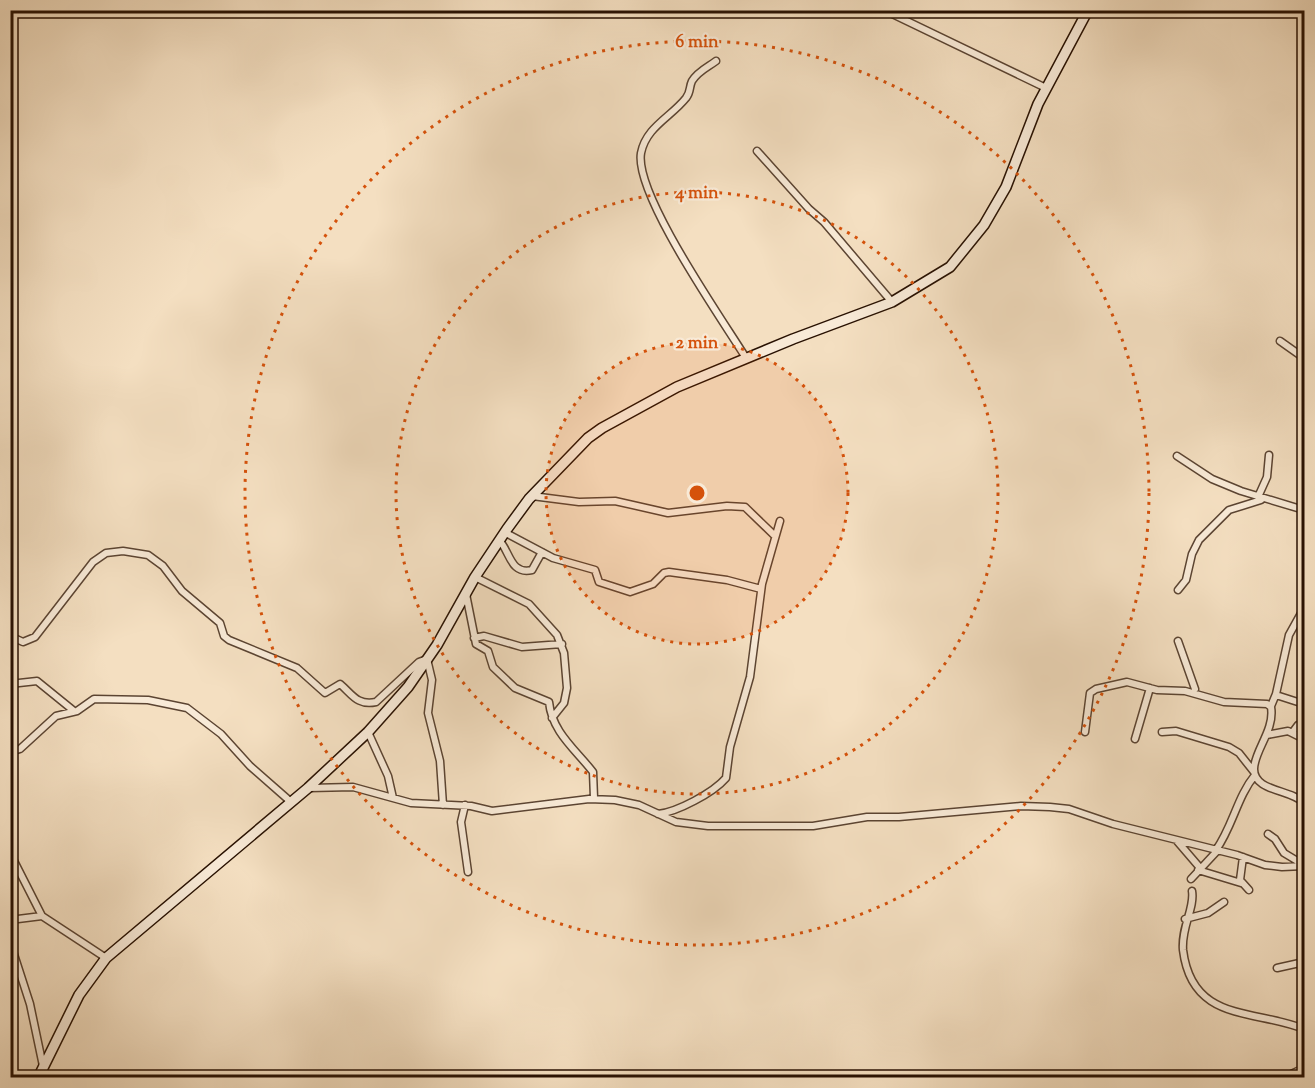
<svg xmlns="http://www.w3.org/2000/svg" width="1315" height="1088" font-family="'Sorts Mill Goudy',serif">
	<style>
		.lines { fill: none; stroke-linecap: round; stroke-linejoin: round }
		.street-casing { stroke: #5b4432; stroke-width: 9 }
		.secondary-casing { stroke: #281102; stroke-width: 12 }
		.street { stroke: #f8ead7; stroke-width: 6 }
		.secondary { stroke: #f8ead7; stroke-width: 9 }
		.ring { fill: none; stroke: #d5520b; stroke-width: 3; stroke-dasharray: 3 6 }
		.centre { fill: #d5520b; stroke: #f8ead7; stroke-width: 3 }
		.ring-label { font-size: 18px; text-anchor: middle; font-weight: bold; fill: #d5520b; stroke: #f8ead7; stroke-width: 4.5; stroke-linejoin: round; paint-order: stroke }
	</style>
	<rect width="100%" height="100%" fill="#f4dfc1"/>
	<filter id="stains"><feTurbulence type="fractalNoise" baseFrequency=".00333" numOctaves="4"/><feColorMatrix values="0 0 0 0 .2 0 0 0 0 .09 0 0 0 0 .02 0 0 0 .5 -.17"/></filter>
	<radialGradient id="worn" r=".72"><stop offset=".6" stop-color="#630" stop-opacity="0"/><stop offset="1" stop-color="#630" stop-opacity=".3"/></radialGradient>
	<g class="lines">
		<defs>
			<path id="street" d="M884 10 1046 88
				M716 61C708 67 698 71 692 81 689 87 691 92 686 98 671 117 646 127 641 153 634 194 722 319 746 358
				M757 151 809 209 824 222 892 302
				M1280 341 1304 358
				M1177 456 1212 479 1241 491 1304 510
				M532 496 579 502 615 501 668 513 727 506 745 507 775 536
				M1258 497 1267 477 1269 455
				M504 532 553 558 595 570 599 582 630 592 653 584 664 573 669 572 727 580 761 589
				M499 540C510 551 510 575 532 570L542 552
				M475 577 529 604 557 635 564 653 567 688 564 703 552 718
				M1178 590 1186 580 1192 554 1199 540 1229 510 1261 500
				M466 594 476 644 488 651 493 667 515 688 549 702C552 732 575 749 593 772L594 798
				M10 636 23 642 35 637 93 562 106 553 123 551 148 555 163 566 182 591 220 623 224 636 229 640 297 668 325 693 340 684C352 694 357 706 376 702L419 662 427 659 432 680 428 713 440 761 443 805
				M474 638 484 636 522 647 562 644
				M1178 641 1195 689
				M10 684 37 681 74 711
				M1276 695 1304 704
				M1271 706 1276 694 1289 635 1304 608
				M368 732 388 776 393 798
				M1085 732 1090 693 1096 689 1127 682 1157 690 1185 691 1224 702 1267 704 1271 707C1275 730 1254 751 1254 769 1254 792 1291 789 1304 803
				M1162 732 1176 731 1229 747 1239 753 1254 772
				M1292 733 1298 725 1304 723
				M1267 735 1288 731 1304 739
				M1135 739 1150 688
				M10 752 20 749 56 716 77 711 94 699 148 700 187 708 221 734 250 766 291 802
				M309 788 353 787 411 803 471 806 492 811 589 799 615 800 639 805 676 822 708 826H813L867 817H899L1021 806 1050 807 1069 809 1113 824 1237 855 1265 865 1282 867 1304 866
				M465 805 461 822 468 872
				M658 814C677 812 713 793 726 778L730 747 750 677 762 584 780 521
				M1268 834 1275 839 1284 853 1304 865
				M1177 841 1201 869
				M1216 850C1233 826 1237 797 1255 775
				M10 853 42 916 106 958
				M1243 857 1240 880 1249 890
				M1198 870 1241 883
				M1191 879 1218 850
				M1192 891C1195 908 1181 927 1183 950 1192 1023 1255 1009 1304 1029
				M1185 919 1208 913 1224 902
				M10 920 42 916
				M10 942 30 1004 43 1066
				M1277 968 1304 962
				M1289 1075 1304 1068"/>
			<path id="secondary" d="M38 1078 79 995 106 958 308 788 368 732 408 687 437 645 475 577 507 529 529 499 588 438 602 428 677 387 793 339 892 302 950 267 984 225 1006 187 1038 104 1088 10"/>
		</defs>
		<!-- street casing -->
		<use href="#street" class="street-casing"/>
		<!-- secondary casing -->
		<use href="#secondary" class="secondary-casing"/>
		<!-- street -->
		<use href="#street" class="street"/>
		<!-- secondary -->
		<use href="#secondary" class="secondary"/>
	</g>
	<!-- distance rings -->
	<circle cx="697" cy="493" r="151" fill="#d5520b" fill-opacity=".12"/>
	<g class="ring">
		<circle cx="697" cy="493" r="151"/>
		<circle cx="697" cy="493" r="301"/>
		<circle cx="697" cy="493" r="452"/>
	</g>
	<circle cx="697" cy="493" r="9" class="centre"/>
	<g class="ring-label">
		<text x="697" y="47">6 min</text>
		<text x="697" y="198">4 min</text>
		<text x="697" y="348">2 min</text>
	</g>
	<!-- margin -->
	<rect width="1315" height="1088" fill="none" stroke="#f4dfc1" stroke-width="36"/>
	<rect x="12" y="12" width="1291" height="1064" fill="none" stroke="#281102" stroke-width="3"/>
	<rect x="18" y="18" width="1279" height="1052" fill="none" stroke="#281102" stroke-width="1.5"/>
	<rect width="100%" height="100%" filter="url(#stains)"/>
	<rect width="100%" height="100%" fill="url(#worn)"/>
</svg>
